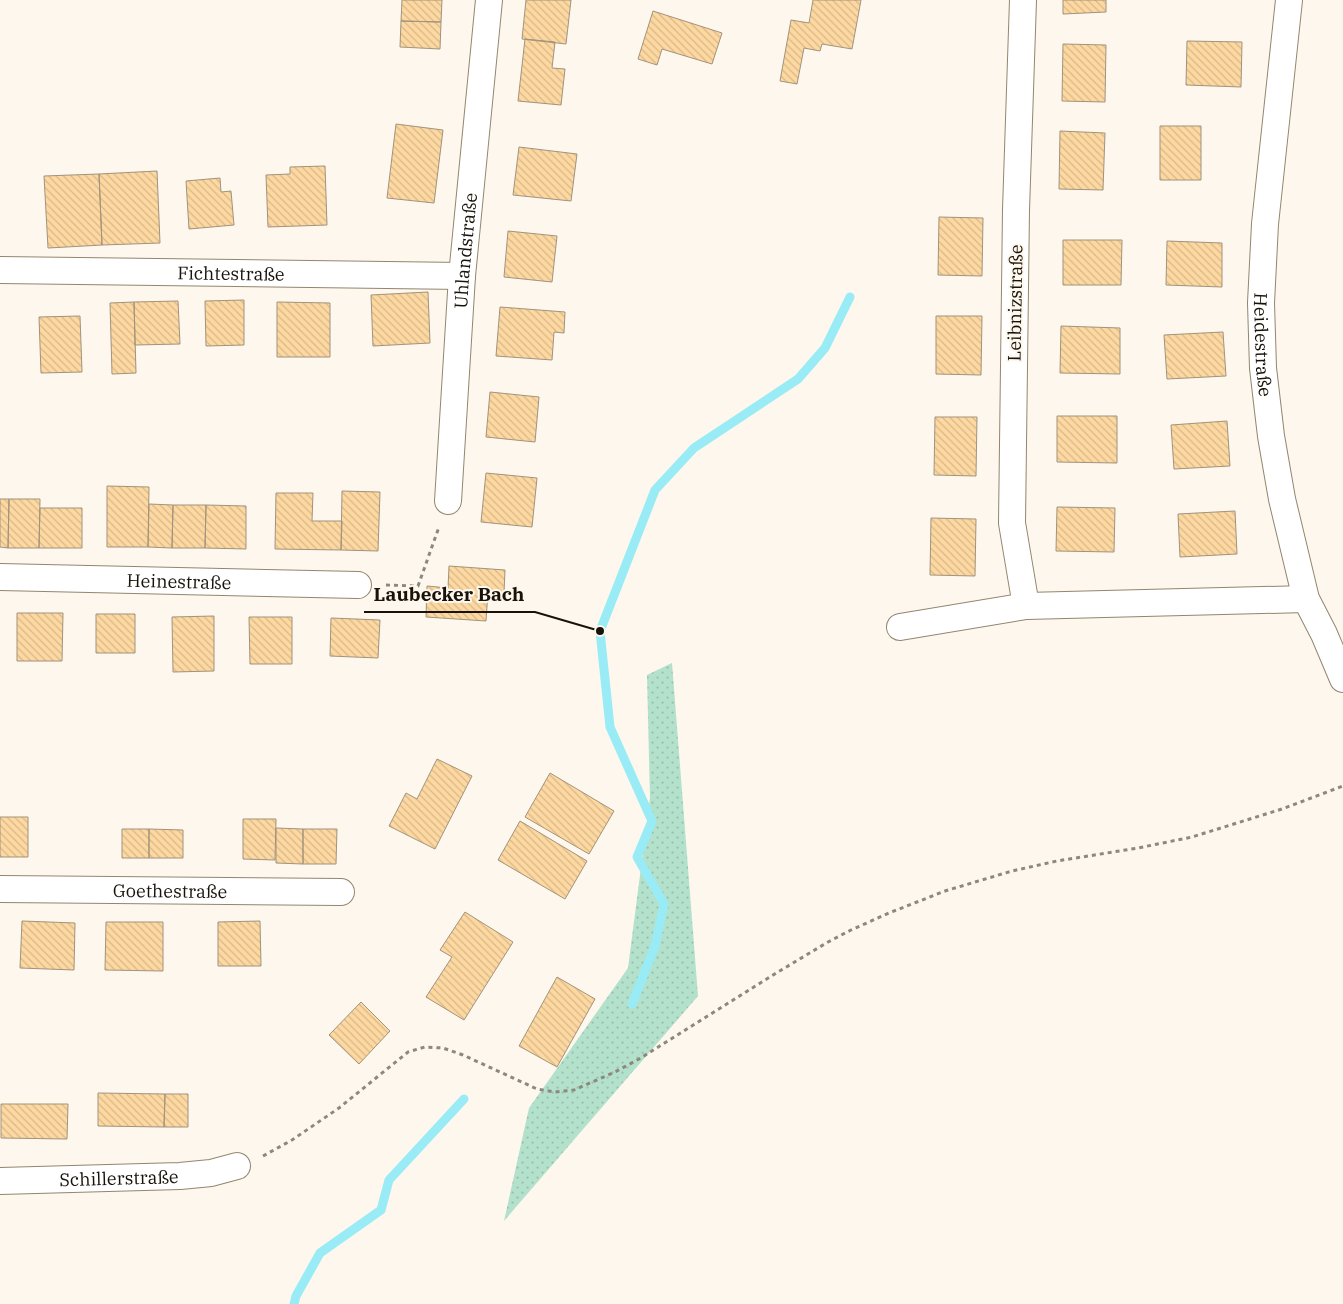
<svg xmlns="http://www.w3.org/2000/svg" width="1343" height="1304" font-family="'IBM Plex Serif',serif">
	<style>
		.grass { fill: url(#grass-dots) }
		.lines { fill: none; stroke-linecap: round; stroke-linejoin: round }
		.stream { stroke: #99ecf5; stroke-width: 9 }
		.building { fill: url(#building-back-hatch); stroke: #a2937c }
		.street-casing { stroke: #94856f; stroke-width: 28 }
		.path { stroke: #8d887e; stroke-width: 3; stroke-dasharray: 4 4; stroke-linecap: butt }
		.street { stroke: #fff; stroke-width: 26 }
		.labels { text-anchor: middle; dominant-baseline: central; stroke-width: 4; stroke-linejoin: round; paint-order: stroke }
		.street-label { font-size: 18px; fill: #18130a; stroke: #fdf7ed }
		.leader { fill: none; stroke: #18130a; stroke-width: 2 }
		.callout-dot { fill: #18130a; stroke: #fdf7ed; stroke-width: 2 }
		.callout-label { font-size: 19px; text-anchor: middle; font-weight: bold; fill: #18130a; stroke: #fdf7ed; stroke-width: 4; stroke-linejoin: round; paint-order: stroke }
	</style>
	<defs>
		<pattern id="grass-dots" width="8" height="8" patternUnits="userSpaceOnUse" patternTransform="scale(1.25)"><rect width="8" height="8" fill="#b3e1cb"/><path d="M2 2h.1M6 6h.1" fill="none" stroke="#99c0ad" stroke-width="1.8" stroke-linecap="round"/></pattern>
		<pattern id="building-back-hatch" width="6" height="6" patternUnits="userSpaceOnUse" patternTransform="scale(1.25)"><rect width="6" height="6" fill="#fdd8a1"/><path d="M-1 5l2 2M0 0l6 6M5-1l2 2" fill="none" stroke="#d8b889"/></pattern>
	</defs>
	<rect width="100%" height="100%" fill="#fdf7ed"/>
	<!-- grass -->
	<path class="grass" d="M672 663 698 996 504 1221 529 1108 628 968 650 798 647 675Z"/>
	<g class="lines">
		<!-- stream -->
		<path class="stream" d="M632 1004 655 946 664 904 637 857 652 821 610 727 600 631 655 490 694 448 798 379 825 348 850 297
			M294 1304 296 1296 320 1253 381 1210 389 1180 464 1099"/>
	</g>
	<!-- building -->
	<path class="building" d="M402 0H442L441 22 401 21Z
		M526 0H571L566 44 522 39Z
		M813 0H861L852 49 822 44 820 51 804 48 797 84 780 81 791 20 809 23Z
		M1063 0H1106V12L1063 14Z
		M653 11 722 33 712 64 662 49 657 65 638 59Z
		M401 21 441 22 440 49 400 47Z
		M525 39 555 42 552 68 565 69 561 105 518 101Z
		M1187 41 1242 42 1241 87 1186 85Z
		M1063 44 1106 45 1105 102 1062 101Z
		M396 124 443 130 434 203 387 198Z
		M1160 126H1201V180H1160Z
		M1060 131 1105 133 1103 190 1059 189Z
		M519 147 577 154 571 201 513 195Z
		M325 166 327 225 268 227 266 175 290 174V167Z
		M157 171 160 243 102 245 99 174Z
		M99 174 102 245 48 248 44 176Z
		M220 178 221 192 231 191 234 225 189 229 186 181Z
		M939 217 983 218 982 276 938 275Z
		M508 231 557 236 552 282 504 277Z
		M1063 240H1122L1121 285H1063Z
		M1167 241 1222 243V287L1166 285Z
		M428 292 430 343 373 346 371 295Z
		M244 300V345L206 346 205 301Z
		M178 301 180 344 135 345 134 302Z
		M134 302 136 373 112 374 110 303Z
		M277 302 330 303V357H277Z
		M500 307 565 312 564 333 554 332 552 360 496 356Z
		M80 316 82 372 41 373 39 317Z
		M936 316H982L981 375 936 374Z
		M1061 326 1120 328V374L1060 373Z
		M1223 332 1226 376 1167 379 1164 335Z
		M490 392 539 397 535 442 486 437Z
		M1057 416H1117V463L1057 462Z
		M935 417H977L976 476 934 475Z
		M1227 421 1230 466 1174 469 1171 425Z
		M486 473 537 478 532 527 481 522Z
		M107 486 149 487 148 547H107Z
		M342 491 380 492 378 551 341 550Z
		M276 493H313L312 521H342L341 550 275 549Z
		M0 499H9L8 548 0 547Z
		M9 499H40L39 548H8Z
		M149 504 173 505 172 548 148 547Z
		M173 505H206L205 548H172Z
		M206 505 246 506V549L205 548Z
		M1057 507 1115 508 1114 552 1056 551Z
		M40 508H82V548H39Z
		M1235 511 1237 554 1180 557 1178 514Z
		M931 518 976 519 975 576 930 575Z
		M449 566 505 570 504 593 488 592 486 621 426 617 427 586 448 588Z
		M17 613H63L62 661H17Z
		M96 614H135V653H96Z
		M214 616V671L173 672 172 617Z
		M249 617H292V664H250Z
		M331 618 380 620 378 658 330 656Z
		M437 759 472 776 435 849 389 826 406 793 417 799Z
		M550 773 614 811 589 854 525 817Z
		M0 817H28V857H0Z
		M243 819H276L275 860 243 859Z
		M520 821 587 861 565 899 498 860Z
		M276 828 303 829V864L276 863Z
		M122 829H149V858H122Z
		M149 829 183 830V858H149Z
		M303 829H337L336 864H303Z
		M465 912 513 942 464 1020 426 997 452 957 440 950Z
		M22 921 75 923 74 970 20 968Z
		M260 921 261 966H218V922Z
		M106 922H163V971L105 970Z
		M557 977 595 999 557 1067 519 1046Z
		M361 1002 390 1031 359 1064 329 1035Z
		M98 1093 165 1094 164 1127 98 1126Z
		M165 1094H188V1127H164Z
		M1 1104H68L67 1139 1 1138Z"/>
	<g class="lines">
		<defs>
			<g id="street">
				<path d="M1023 0 1016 210 1012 523 1026 606 1306 599"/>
				<path id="s1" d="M1289 0 1265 224 1261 303 1263 368 1271 436 1282 499 1306 599 1324 634 1343 679"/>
				<path id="s2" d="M0 270 462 276"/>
				<path id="s3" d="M448 501 462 276 489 0"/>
				<path id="s4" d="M0 577 358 585"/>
				<path d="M900 627 1026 606"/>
				<path id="s5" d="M0 889 341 892"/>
				<path id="s6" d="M0 1181 180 1176 211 1173 237 1166"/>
			</g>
		</defs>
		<!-- street casing -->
		<use href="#street" class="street-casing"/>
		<!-- path -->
		<path class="path" d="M386 585 418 586 439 527
			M263 1156 292 1140 339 1108 408 1052 425 1047 443 1048 463 1055 537 1089 555 1092 574 1090 615 1072 639 1059 773 975 828 942 851 930 889 913 945 891 1012 871 1057 861 1138 848 1192 837 1282 809 1343 786"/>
		<!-- street -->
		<use href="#street" class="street"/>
	</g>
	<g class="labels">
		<!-- street labels -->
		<g class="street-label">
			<text stroke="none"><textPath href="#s3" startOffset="251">Uhlandstraße</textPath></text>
			<text stroke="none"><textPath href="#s2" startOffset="231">Fichtestraße</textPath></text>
			<text transform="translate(1015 303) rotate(-89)">Leibnizstraße</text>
			<text stroke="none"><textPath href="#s1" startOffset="346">Heidestraße</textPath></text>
			<text stroke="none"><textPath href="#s4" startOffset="179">Heinestraße</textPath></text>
			<text stroke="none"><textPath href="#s5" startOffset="170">Goethestraße</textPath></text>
			<text stroke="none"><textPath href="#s6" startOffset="119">Schillerstraße</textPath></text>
		</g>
	</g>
	<!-- callouts -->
	<path class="leader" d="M600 631L535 612H364"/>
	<circle class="callout-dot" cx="600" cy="631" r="5"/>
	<g class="callout-label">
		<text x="449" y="601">Laubecker Bach</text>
	</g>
</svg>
